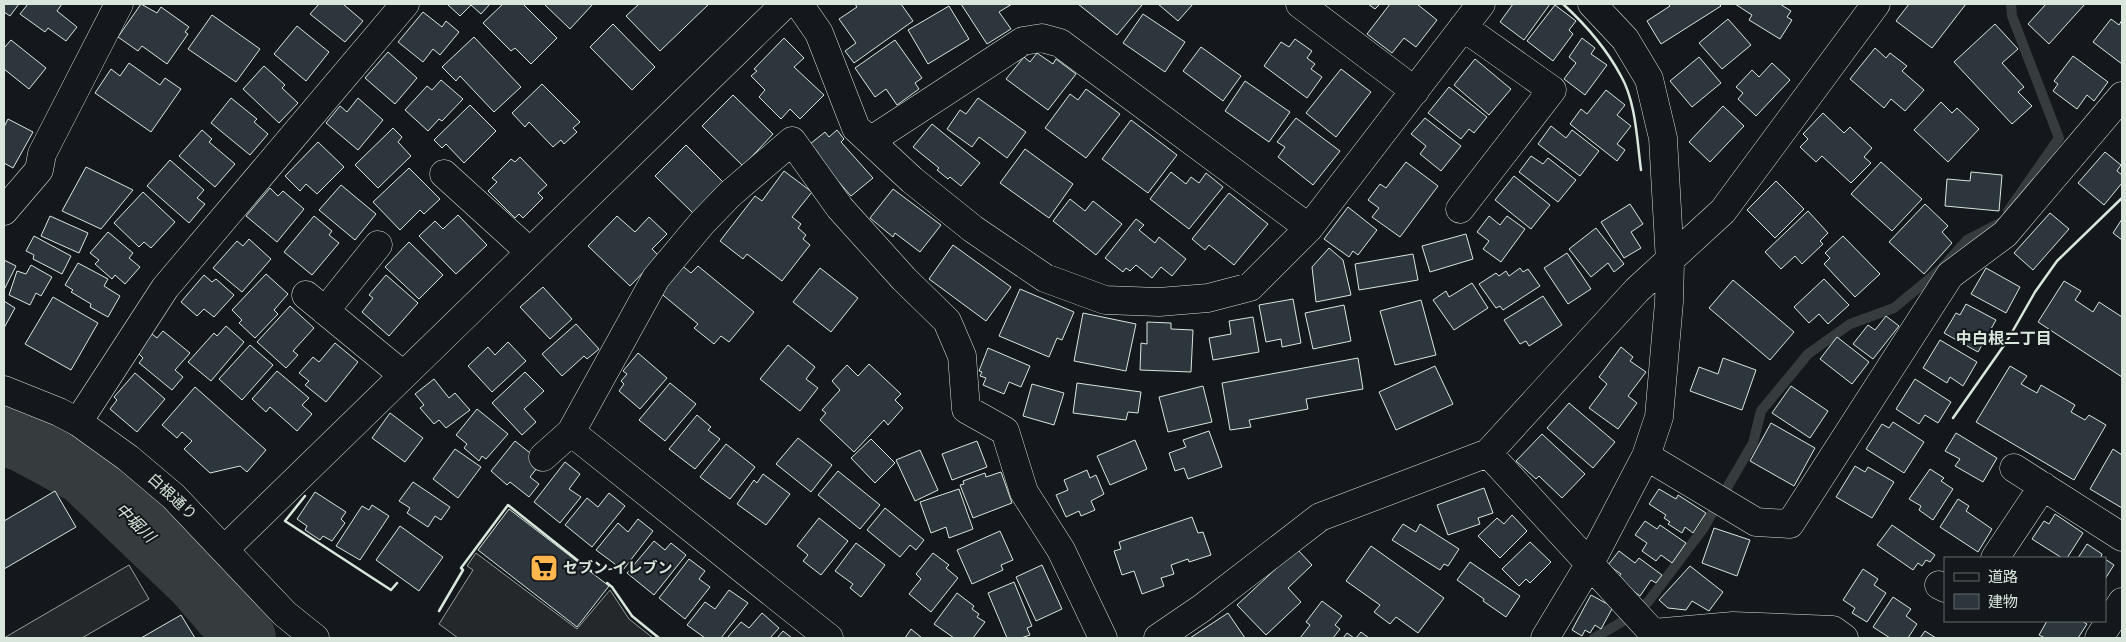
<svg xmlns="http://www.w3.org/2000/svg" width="2126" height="642" font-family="'Alegreya Sans','Noto Sans JP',sans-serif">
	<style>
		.parking { fill: #24282b; stroke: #939e99 }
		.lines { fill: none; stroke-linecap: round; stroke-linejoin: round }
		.stream { stroke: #363b3e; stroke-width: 10 }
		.river { stroke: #363b3e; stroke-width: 62 }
		.building { fill: #2c363c; stroke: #d8e6dc }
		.minor-casing { stroke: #d8e6dc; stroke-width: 29 }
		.tertiary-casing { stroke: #d8e6dc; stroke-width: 29 }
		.minor { stroke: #14181c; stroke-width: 28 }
		.tertiary { stroke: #14181c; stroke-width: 28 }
		.wall { stroke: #d8e6dc; stroke-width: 2.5 }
		.labels { text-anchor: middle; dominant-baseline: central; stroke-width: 4; stroke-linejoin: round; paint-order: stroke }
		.street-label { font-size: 15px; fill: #d8e6dc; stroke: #14181c }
		.poi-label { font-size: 15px; font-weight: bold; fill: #d8e6dc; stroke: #14181c; text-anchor: start }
		.neighbourhood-label { font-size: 16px; font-weight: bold; fill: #d8e6dc; stroke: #14181c }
		.water-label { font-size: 16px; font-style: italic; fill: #d8e6dc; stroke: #14181c }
	</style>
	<rect width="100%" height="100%" fill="#14181c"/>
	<!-- parking -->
	<path class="parking" d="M476 553 577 629 610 590 629 619 653 638H458L439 624 473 570 467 566Z
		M129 565 149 599 82 638H4Z"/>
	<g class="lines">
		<!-- stream -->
		<path class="stream" d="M2008 211 2059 138 2012 16 2011 4
			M1594 638 1620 623 1648 602 1703 529 1753 443 1761 411 1808 354 1850 324 1894 308 1941 269 1967 240 2000 223"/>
		<!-- river -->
		<path class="river" d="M4 435 23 441 84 474 196 581 245 638"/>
	</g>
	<!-- building -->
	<path class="building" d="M4 4H19L10 16 4 12Z
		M28 4H62L57 11 77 27 66 41 48 28 45 32 20 14Z
		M141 4 157 13 161 7 189 27 185 32 188 34 167 64 142 46 138 51 118 37Z
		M319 4H343L363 21 345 42 310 14Z
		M447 4H490L481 14 471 5 460 16Z
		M503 4H523L557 38 531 64 515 48 511 51 483 23Z
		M544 4H593L570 29Z
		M639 4H709L660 51 626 16Z
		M855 4H901L913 21 854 63 845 51 856 43 839 19 857 7Z
		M961 4H1012L999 12 1011 29 987 44Z
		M1078 4H1140L1142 5 1117 35Z
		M1158 4H1193L1178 21Z
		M1368 4H1380L1375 9Z
		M1390 4H1417L1437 20 1416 47 1404 38 1392 53 1367 34Z
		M1513 4H1550L1524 40 1500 22Z
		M1668 4H1719L1721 6 1661 44 1647 21 1670 6Z
		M1735 4H1780L1791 11 1787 17 1792 20 1780 39 1749 20 1752 15Z
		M1909 4H1966L1932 48 1896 21Z
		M2046 4H2085L2049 44 2028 24Z
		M1555 5 1576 21 1569 30 1573 34 1553 61 1527 41Z
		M949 6 969 39 928 64 908 30Z
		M423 12 442 27 446 21 459 32 440 55 433 49 423 62 398 42Z
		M1143 14 1185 42 1165 72 1123 43Z
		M212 15 260 49 236 82 188 49Z
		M1728 19 1751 45 1722 69 1699 43Z
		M2111 19 2119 25 2122 20V64L2093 42Z
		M613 24 655 67 632 90 590 47Z
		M1995 24 2018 49 2002 63 2024 87 2018 92 2032 106 2012 124 1954 62Z
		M297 26 329 52 306 81 274 54Z
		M474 37 521 87 494 112 460 76 456 81 442 67Z
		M784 38 804 58 794 67 824 95 800 119 790 109 781 119 759 97 765 90 751 76 757 71 754 69Z
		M1582 38 1595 48 1591 54 1607 65 1585 95 1564 79 1576 63 1569 57Z
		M1295 39 1312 51 1307 58 1315 64 1311 69 1322 77 1307 98 1264 66 1281 42 1289 47Z
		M11 40 46 68 29 89 4 69V48Z
		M895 40 922 78 915 83 919 89 897 105 886 89 875 97 855 68Z
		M1201 47 1241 76 1223 101 1183 71Z
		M1875 48 1886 58 1890 53 1907 66 1902 71 1924 90 1905 111 1891 99 1884 108 1850 79Z
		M388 52 417 78 395 104 365 78Z
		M1037 53 1053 64 1056 59 1076 74 1048 110 1006 79 1024 57 1030 62Z
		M2073 56 2108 82 2094 101 2087 95 2077 109 2053 91 2058 84 2054 81Z
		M1699 57 1721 83 1692 107 1670 81Z
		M1475 59 1511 89 1489 115 1454 85Z
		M129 63 160 85 165 78 181 89 151 132 95 93 111 69 120 76Z
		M1772 63 1790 80 1756 116 1738 99 1743 93 1736 87 1752 70 1759 77Z
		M264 66 285 85 282 88 298 103 279 123 243 89Z
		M1341 69 1371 92 1336 137 1306 113Z
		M441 80 463 99 442 121 439 119 428 131 405 110 427 86 432 90Z
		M1245 81 1290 112 1269 142 1225 111Z
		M542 84 580 122 573 128 577 132 564 144 561 140 553 147 529 122 525 127 512 113Z
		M1449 87 1487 117 1474 133 1469 129 1461 139 1428 113Z
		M1086 89 1120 114 1086 158 1045 128 1070 94 1078 100Z
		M1606 90 1625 105 1617 115 1631 126 1617 144 1625 150 1617 161 1570 124 1581 109 1587 114Z
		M733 95 773 134 743 166 702 126Z
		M231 98 257 119 254 122 268 134 250 155 211 123Z
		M358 98 383 120 358 150 326 123 340 106 347 112Z
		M978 98 1026 132 1007 158 979 137 972 147 947 129 960 110 966 114Z
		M1941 102 1952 113 1957 108 1979 129 1948 162 1914 130Z
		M470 105 496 131 464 163 446 144 442 148 434 140Z
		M1723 106 1744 126 1710 162 1689 142Z
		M1823 113 1844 133 1850 127 1872 148 1864 157 1871 163 1851 183 1822 156 1816 162 1800 147 1808 139 1803 134Z
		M1296 118 1340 151 1313 185 1278 157 1285 147 1277 142Z
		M1425 118 1461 146 1441 171 1420 154 1426 146 1411 134Z
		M8 119 33 132 13 168 4 163V127Z
		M1131 120 1177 155 1148 193 1102 159Z
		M932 124 980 163 961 186 950 177 948 179 937 170 939 168 913 147Z
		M1551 126 1566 138 1572 130 1599 151 1580 176 1538 144Z
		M393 128 402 137 398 142 411 156 378 188 355 165Z
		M202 130 212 139 209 142 235 164 215 187 179 156Z
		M837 130 844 139 841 142 873 178 851 196 816 156 819 154 810 144 825 132 829 137Z
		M318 142 344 167 317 194 306 184 300 191 285 176Z
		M686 145 726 185 696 216 655 176Z
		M1025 149 1073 184 1049 218 1000 183Z
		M2105 152 2121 165 2117 171 2122 175V183L2104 205 2078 183Z
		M1531 156 1543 164 1548 158 1576 180 1558 202 1519 172Z
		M520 157 547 185 538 193 543 198 523 218 519 214 515 218 488 191 497 182 492 178 511 159 515 162Z
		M170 160 204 190 197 198 205 204 189 223 147 186Z
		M1406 162 1438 186 1400 237 1372 217 1379 208 1368 200 1380 184 1386 188Z
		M1881 162 1922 199 1892 231 1851 194Z
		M86 167 133 190 101 229 62 211Z
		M409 168 440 199 424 214 420 210 400 230 373 202Z
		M784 171 812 192 792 217 801 224 798 228 806 235 803 239 810 245 782 281 747 254 743 259 720 241 755 196 762 201Z
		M1171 172 1186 184 1191 177 1199 183 1206 173 1223 187 1189 229 1150 199Z
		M1971 172 2002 175 1999 211 1945 206 1947 179 1970 181Z
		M1514 176 1550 205 1531 229 1495 200Z
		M1776 181 1804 209 1775 238 1747 210Z
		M341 185 376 214 355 240 319 210Z
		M270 188 278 196 283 191 304 209 277 242 246 216Z
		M893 189 941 225 920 252 895 233 893 237 870 218Z
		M143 192 175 222 151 248 144 242 139 247 114 223Z
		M1229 193 1268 224 1234 265 1209 245 1205 250 1192 239Z
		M1070 199 1085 211 1093 201 1122 224 1096 255 1053 221Z
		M1630 204 1643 224 1631 232 1641 248 1624 258 1601 222Z
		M1925 204 1948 226 1942 232 1952 243 1924 274 1889 242Z
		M1348 207 1377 230 1358 255 1353 251 1349 257 1324 239Z
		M1808 211 1828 233 1820 241 1823 244 1802 264 1795 256 1781 269 1765 252Z
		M2050 213 2069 229 2033 270 2014 253Z
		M458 215 487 245 456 274 419 236 435 221 443 229Z
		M50 216 88 233 79 253 41 236Z
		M314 216 332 231 329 235 339 243 312 275 284 252Z
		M617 216 635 232 649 217 667 234 652 249 659 256 630 286 588 246Z
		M1489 216 1500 225 1507 216 1525 229 1501 262 1483 249 1489 241 1477 232Z
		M1136 219 1144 225 1139 230 1155 243 1159 237 1186 259 1172 276 1161 267 1152 278 1136 265 1130 271 1126 268 1123 272 1105 258Z
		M2122 219V240L2113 233Z
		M1596 228 1624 264 1614 272 1608 263 1591 277 1569 249Z
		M108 232 133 253 129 258 140 267 125 284 115 275 112 279 95 264 99 260 90 253Z
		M1466 234 1473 259 1430 272 1422 246Z
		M34 236 71 256 62 274 33 259 34 255 26 251Z
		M1843 236 1880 274 1855 297 1824 264 1830 258 1825 253Z
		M249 239 271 259 242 292 213 268 237 241 243 246Z
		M409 242 443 275 419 299 385 267Z
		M953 245 1011 287 986 321 929 279Z
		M1329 248 1343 260 1351 295 1316 302 1312 267Z
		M1567 253 1591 289 1568 304 1544 268Z
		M1413 254 1418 280 1359 290 1355 264Z
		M4 260 16 266 4 290Z
		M78 263 108 279 104 286 120 296 108 317 90 307 91 304 71 292 73 290 65 285Z
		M680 264 691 273 698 266 754 312 729 342 721 336 714 344 694 328 698 324 658 291Z
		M31 265 52 277 41 296 36 293 30 305 9 295 17 271 26 274Z
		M820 268 858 298 831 332 793 302Z
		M1520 268 1523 272 1528 269 1540 286 1503 310 1500 306 1496 308 1479 284 1496 273 1499 276 1506 271 1509 276Z
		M1986 268 2020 287 2006 313 1971 294Z
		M266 274 288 294 274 310 278 314 255 338 239 323 242 320 232 310Z
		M204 275 212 282 216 279 234 295 214 317 204 309 197 316 181 302Z
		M386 275 418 303 389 336 362 312 373 298 369 295Z
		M1824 279 1849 305 1828 324 1819 314 1809 323 1794 307Z
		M1733 280 1794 332 1770 360 1709 308Z
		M2064 281 2081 291 2075 300 2093 312 2099 302 2122 317V377L2038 322Z
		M1472 283 1488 308 1454 330 1433 300 1446 291 1449 297Z
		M543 287 572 319 550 339 520 307Z
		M1020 289 1074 312 1062 340 1057 338 1049 357 999 336Z
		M1543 296 1562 325 1529 346 1526 341 1520 344 1504 320Z
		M53 297 98 323 71 370 25 344Z
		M1293 299 1301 343 1282 347 1281 339 1266 342 1259 305Z
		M1421 300 1436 355 1395 365 1380 311Z
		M4 301 15 308 4 328Z
		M1966 304 1996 320 1978 352 1944 333 1956 313 1960 315Z
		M1344 305 1351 341 1313 349 1305 313Z
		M290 306 314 328 293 351 298 355 286 368 257 342Z
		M1083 313 1136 324 1126 371 1074 361Z
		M1886 316 1899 326 1873 359 1853 344 1868 325 1875 330Z
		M1253 317 1259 352 1213 360 1209 338 1231 334 1229 321Z
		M1147 322 1171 323V329L1193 330 1191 372 1140 370 1141 343 1147 344Z
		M576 324 599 349 587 359 584 356 562 376 542 354Z
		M226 326 244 342 211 381 188 362 214 333 217 336Z
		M163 331 190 353 175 370 183 377 172 390 139 363 143 358 137 352 152 334 157 338Z
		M1837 337 1869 362 1852 384 1820 359Z
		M1940 340 1977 362 1963 386 1950 377 1947 383 1923 368Z
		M508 342 526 361 492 392 468 366 488 347 495 355Z
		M335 343 358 362 326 402 305 385 309 381 299 373 313 357 319 362Z
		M250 345 273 365 242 400 219 379Z
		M788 345 815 367 806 379 818 388 800 411 760 379Z
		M1621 347 1633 357 1630 361 1646 372 1628 396 1637 403 1618 429 1589 408 1607 384 1599 377Z
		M988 348 1030 366 1021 387 1009 382 1004 394 983 385 986 378 980 376 982 372 979 371Z
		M638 353 667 378 640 409 619 391 624 384 621 381 627 374 623 371Z
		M1358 358 1363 389 1306 399 1308 409 1249 420 1251 427 1230 430 1222 383Z
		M1723 358 1756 370 1742 410 1690 391 1699 367 1718 374Z
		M869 364 901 394 895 400 903 408 888 425 884 420 854 452 820 420 826 413 822 410 840 390 832 381 847 365 858 376Z
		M1435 366 1453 404 1396 430 1379 392Z
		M2010 366 2027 376 2021 384 2037 393 2041 385 2075 405 2071 412 2085 420 2089 415 2106 425 2074 480 1976 422Z
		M277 371 309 398 302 405 312 414 297 431 270 407 266 412 252 399Z
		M525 372 544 391 524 409 536 422 522 435 492 403Z
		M135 373 165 399 137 432 110 409 117 400 114 397Z
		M434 379 449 398 455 393 470 410 446 428 439 420 434 424 420 408 424 405 415 394Z
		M1915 379 1951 402 1938 423 1925 415 1919 424 1896 409Z
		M670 383 696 404 665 441 639 420Z
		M1077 383 1141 392 1138 413 1128 412 1126 420 1073 413Z
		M1032 384 1064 393 1054 425 1023 416Z
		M1203 386 1212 422 1168 432 1159 397Z
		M1791 386 1828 411 1810 438 1772 413Z
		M195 387 266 450 247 472 240 466 210 473 184 449 192 441 182 432 177 438 162 425Z
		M1569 403 1615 442 1593 468 1547 428Z
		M477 409 508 434 486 459 482 456 479 461 464 448 467 444 456 435Z
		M390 413 423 438 405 462 372 438Z
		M697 415 711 427 708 430 720 439 695 469 669 449Z
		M1893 422 1924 442 1904 473 1866 449 1882 424 1889 428Z
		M1771 423 1815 448 1794 486 1750 461Z
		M1209 431 1222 467 1188 479 1184 468 1175 471 1169 453 1186 447 1183 440Z
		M1956 433 1997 458 1983 482 1955 466 1960 459 1945 451Z
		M1542 434 1585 474 1562 498 1539 476 1536 479 1516 461Z
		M798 438 832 465 811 492 776 464Z
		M871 439 895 463 875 483 851 458Z
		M1135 440 1147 469 1110 485 1097 456Z
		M515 441 534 456 530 462 537 468 530 477 539 484 529 497 510 482 507 485 491 471Z
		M977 441 987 467 952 480 942 454Z
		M726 444 755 467 730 499 700 477Z
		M455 449 481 467 458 498 433 479Z
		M2113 449 2122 455V508L2090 489Z
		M920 450 938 490 915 501 896 460Z
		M565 462 580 474 569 489 581 497 560 523 534 502Z
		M1855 466 1865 472 1868 467 1894 482 1872 518 1836 497Z
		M1930 469 1944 478 1941 481 1953 489 1933 520 1919 510 1921 506 1909 499Z
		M1087 470 1090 478 1096 475 1104 494 1091 501 1095 510 1081 516 1079 511 1066 517 1056 495 1068 490 1064 480Z
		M838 471 880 505 860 529 818 495Z
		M1001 472 1012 503 973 518 960 485 964 484 963 481 985 473 986 477Z
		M763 474 790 494 766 525 737 504 754 480 757 483Z
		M413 482 450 507 441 520 435 516 428 527 407 513 410 508 399 501Z
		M1484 488 1493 513 1478 518 1480 524 1448 535 1437 505Z
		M959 489 973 529 949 538 946 527 931 533 920 502Z
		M1659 489 1676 499 1678 495 1706 513 1693 533 1685 527 1682 533 1668 524 1670 522 1664 518 1666 515 1649 504Z
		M55 491 76 527 4 569V521Z
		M315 492 346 512 341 519 345 523 332 541 323 536 320 540 305 530 307 526 297 519Z
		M609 493 625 506 592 547 565 525 587 498 598 507Z
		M1958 499 1969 506 1966 511 1992 529 1978 552 1940 527Z
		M372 505 389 516 360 560 336 546 362 506 369 510Z
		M885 508 924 540 916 550 910 545 900 557 867 530Z
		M509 509 609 586 577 627 478 550Z
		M2055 514 2083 533 2067 558H2062L2032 539 2044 521 2049 524Z
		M1512 515 1527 531 1500 558 1478 536 1497 518 1504 524Z
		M1192 517 1198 533 1203 532 1211 555 1189 562 1188 559 1171 565 1174 574 1161 578 1164 586 1142 594 1134 571 1122 575 1114 551 1121 549 1119 542Z
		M819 518 848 541 821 575 803 561 808 555 797 546Z
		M638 519 653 531 623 570 596 550 618 523 628 532Z
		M1645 521 1657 529 1660 525 1686 543 1672 563 1661 555 1656 561 1642 551 1647 543 1635 535Z
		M1403 524 1416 532 1420 524 1459 549 1448 566 1444 564 1440 570 1392 540Z
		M1892 525 1935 555 1930 562 1926 560 1922 566 1918 563 1913 570 1877 545Z
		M400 526 443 557 419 591 376 560Z
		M1714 528 1750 540 1737 576 1702 563Z
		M1000 531 1013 560 1001 565 1003 570 972 584 957 550Z
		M654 541 665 550 671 543 686 555 654 595 627 573Z
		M1530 542 1551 562 1530 583 1526 579 1519 586 1502 569Z
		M856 543 885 565 861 597 850 588 853 584 835 571Z
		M2087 544 2102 554 2101 557 2103 558H2078Z
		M1371 546 1444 598 1418 633 1396 617 1390 624 1374 612 1380 605 1346 581Z
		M1297 549 1312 565 1288 588 1301 602 1266 635 1237 605Z
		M1619 551 1635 563 1639 558 1662 575 1656 583 1651 580 1640 596 1617 579 1621 574 1608 565Z
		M933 553 949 565 946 568 958 578 931 612 909 594 921 579 916 574Z
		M689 559 705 571 699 579 710 587 685 619 659 598Z
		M2105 559 2114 565 2105 579Z
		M1470 562 1520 596 1506 617 1483 601 1484 599 1457 580Z
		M1042 565 1062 609 1036 621 1016 577Z
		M1690 566 1723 592 1709 611 1692 601 1686 610 1668 608 1659 600Z
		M1863 569 1878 579 1874 585 1886 593 1867 622 1852 613 1855 608 1843 600Z
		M1014 582 1032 626 1027 628 1030 635 1021 638H1007L988 593Z
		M729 590 748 603 721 638H705L687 625 705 602 715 609Z
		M957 593 974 606 972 609 979 614 977 617 985 622 973 638H954L934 624Z
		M1591 595 1613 607 1601 629 1595 625 1590 633 1585 630 1582 636 1572 630Z
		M1893 597 1911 609 1906 616 1917 624 1908 638H1890L1873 627Z
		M1322 601 1342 616 1335 625 1340 629 1333 638H1300L1310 625 1306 622Z
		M762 613 779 628 770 638H727L741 622 749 628Z
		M1228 613 1245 638H1190Z
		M181 615 195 638H141Z
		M2047 621H2082L2087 624 2078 638H2045L2039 635Z
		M911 629 922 638H905Z
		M783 631 792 638H777Z
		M1925 631 1936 638H1920Z
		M1361 632 1369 638H1356Z
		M1347 633 1354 638H1343Z"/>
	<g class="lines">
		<defs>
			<path id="minor" d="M799 4 819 33 856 128 912 180 973 229 1045 278 1105 300 1159 302 1208 298 1250 287 1309 228 1481 4
				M1300 4 1415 91
				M870 141 1023 41 1042 38 1060 43 1309 228
				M444 174 530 252
				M1460 209 1552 90 1463 27
				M4 211 39 170 42 154 119 4
				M306 295 403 375
				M325 311 378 245
				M78 422 165 288 405 4
				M571 432 829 638
				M1488 453 1653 633 1733 626 1833 630 1844 638
				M1646 456 1756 522 1790 524 1950 275 2005 234 2122 96
				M543 457 571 432 656 278 702 223 730 194 792 141 840 208 904 279 947 321 962 356 966 409 1005 431 1024 492 1061 550 1103 638
				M2014 468 2122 537
				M1995 558 2043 486
				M1939 585 1945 588
				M1158 638 1202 608 1320 517 1488 453 1637 290 1723 211 1876 4
				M1545 638 1589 565 1646 456 1659 417 1669 302 1670 262 1663 138 1649 79 1625 39 1592 4
				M2099 638 2122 602"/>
			<path id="tertiary" d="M4 390 59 412 78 422 128 458 173 496 285 614 315 638
				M225 549 785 4"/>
		</defs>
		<!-- minor casing -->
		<use href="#minor" class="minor-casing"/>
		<!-- tertiary casing -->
		<use href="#tertiary" class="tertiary-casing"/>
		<!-- minor -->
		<use href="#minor" class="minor"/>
		<!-- tertiary -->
		<use href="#tertiary" class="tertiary"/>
		<!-- wall -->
		<path class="wall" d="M1563 4C1586 25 1606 48 1621 76 1636 102 1637 141 1641 170
			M1953 418 2007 341 2035 292 2057 261 2122 198
			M305 496 285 521 391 590 397 583
			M607 583 612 587 632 616 659 638
			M439 611 463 570 461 568 508 505 591 571"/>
	</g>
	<!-- icons -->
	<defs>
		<symbol id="supermarket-square" viewBox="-11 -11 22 22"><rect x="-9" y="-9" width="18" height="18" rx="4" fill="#ffb74d" stroke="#14181c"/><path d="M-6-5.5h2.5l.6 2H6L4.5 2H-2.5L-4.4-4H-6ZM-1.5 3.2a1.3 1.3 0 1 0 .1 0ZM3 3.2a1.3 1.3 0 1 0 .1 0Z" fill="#111"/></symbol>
	</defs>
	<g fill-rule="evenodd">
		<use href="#supermarket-square" x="528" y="552" width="32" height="32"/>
	</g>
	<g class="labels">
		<!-- street labels -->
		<g class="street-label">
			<text transform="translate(172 497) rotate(43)">白根通り</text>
		</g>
		<!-- poi labels -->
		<g class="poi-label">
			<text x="563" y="568">セブン-イレブン</text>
		</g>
		<!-- neighbourhood labels -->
		<g class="neighbourhood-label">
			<text x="2004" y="339">中白根二丁目</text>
		</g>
		<!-- water labels -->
		<g class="water-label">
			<text transform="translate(135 523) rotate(44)">中堀川</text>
		</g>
	</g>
	<!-- border -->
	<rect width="2126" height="642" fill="none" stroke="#d8e6dc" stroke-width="10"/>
	<!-- legend -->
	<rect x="1944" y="557" width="162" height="65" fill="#14181c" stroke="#626a69"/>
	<rect x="1954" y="573" width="25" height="8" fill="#14181c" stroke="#626a69"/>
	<text x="1988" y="582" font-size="15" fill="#d8e6dc">道路</text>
	<rect x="1954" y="594" width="25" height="15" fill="#2c363c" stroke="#626a69"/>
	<text x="1988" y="607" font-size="15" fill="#d8e6dc">建物</text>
</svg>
